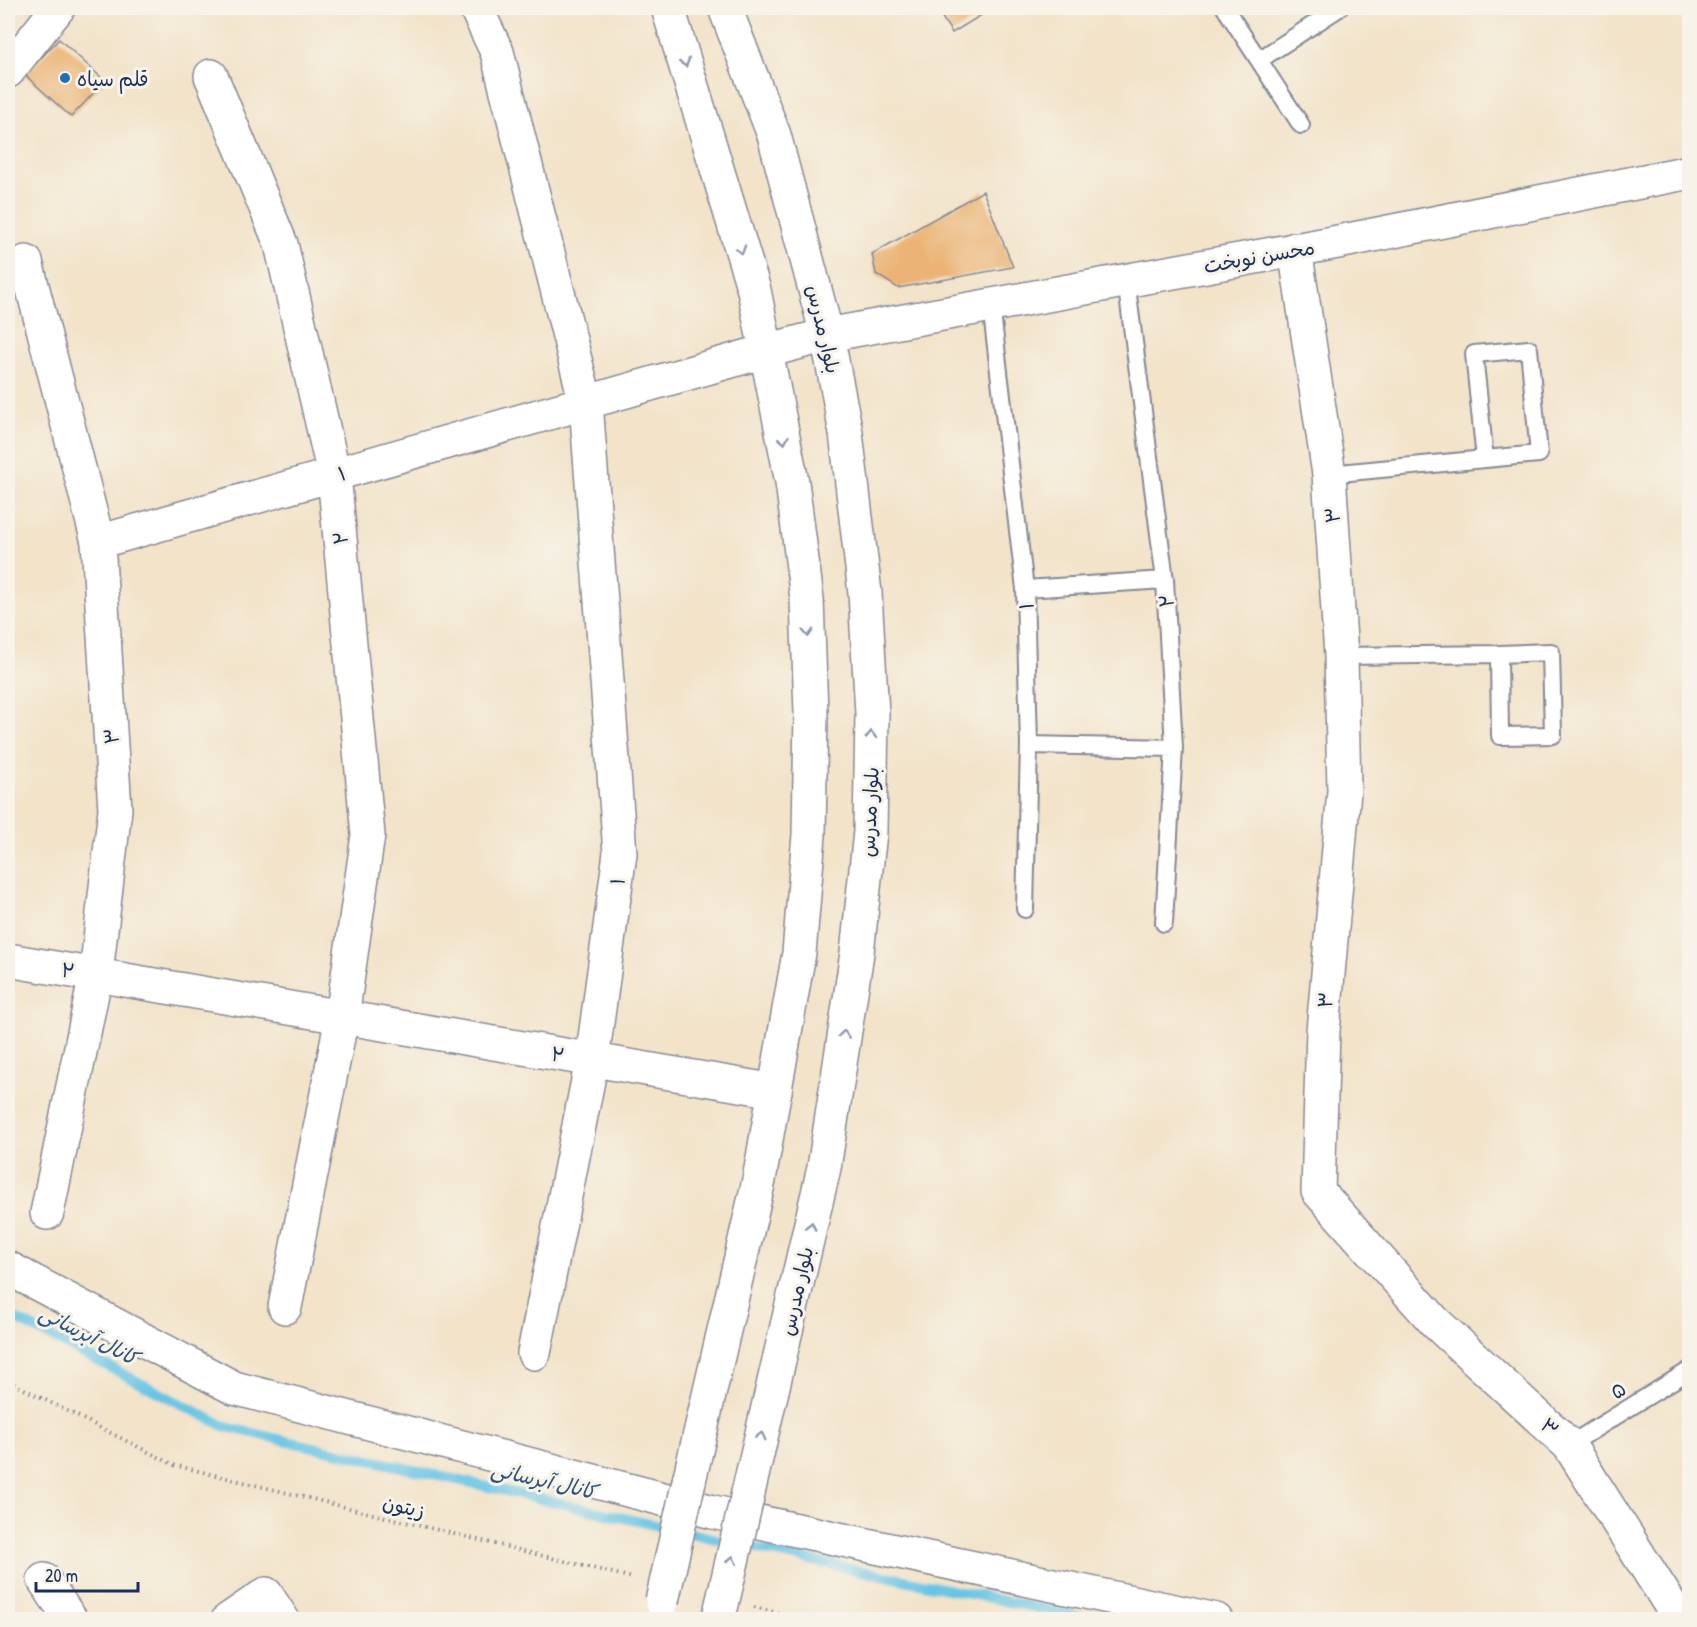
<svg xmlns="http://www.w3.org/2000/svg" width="1697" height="1627" font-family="'Patrick Hand','Playpen Sans Arabic',sans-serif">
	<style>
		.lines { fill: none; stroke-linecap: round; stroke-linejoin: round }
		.stream { stroke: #67c4e5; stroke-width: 10 }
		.building { fill: #ebb374 }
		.service-casing { stroke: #868994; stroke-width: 20 }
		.minor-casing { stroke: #868994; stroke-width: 36 }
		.tertiary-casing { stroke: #868994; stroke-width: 36 }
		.path { stroke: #868994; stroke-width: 4; stroke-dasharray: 1.5 4.5; stroke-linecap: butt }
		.service { stroke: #fff; stroke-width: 16 }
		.minor { stroke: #fff; stroke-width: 33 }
		.tertiary { stroke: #fff; stroke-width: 33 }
		.tertiary-bridge-casing { stroke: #868994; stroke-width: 36; stroke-linecap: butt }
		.tertiary-bridge { stroke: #fff; stroke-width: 33 }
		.oneway { stroke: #8d97ae }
		.poi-dot { fill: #1f6fb2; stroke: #f7f3e8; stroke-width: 2 }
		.labels { text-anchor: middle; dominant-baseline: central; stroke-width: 6; stroke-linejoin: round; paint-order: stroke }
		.poi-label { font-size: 20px; fill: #1b2f5e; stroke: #f7f3e8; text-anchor: start }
		.street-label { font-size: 20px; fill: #1b2f5e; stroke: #f7f3e8 }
		.water-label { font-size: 21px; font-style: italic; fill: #2e5480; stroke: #f7f3e8 }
	</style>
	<rect width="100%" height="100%" fill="#f7f3e8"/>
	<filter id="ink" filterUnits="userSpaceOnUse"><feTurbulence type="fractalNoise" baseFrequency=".0167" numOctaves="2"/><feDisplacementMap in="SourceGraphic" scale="12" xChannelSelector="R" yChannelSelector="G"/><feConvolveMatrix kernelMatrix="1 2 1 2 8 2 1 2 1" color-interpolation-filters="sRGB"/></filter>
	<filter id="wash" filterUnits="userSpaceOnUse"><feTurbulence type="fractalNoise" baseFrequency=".008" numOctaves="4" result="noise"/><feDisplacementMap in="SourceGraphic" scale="24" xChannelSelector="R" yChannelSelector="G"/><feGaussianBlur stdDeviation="1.35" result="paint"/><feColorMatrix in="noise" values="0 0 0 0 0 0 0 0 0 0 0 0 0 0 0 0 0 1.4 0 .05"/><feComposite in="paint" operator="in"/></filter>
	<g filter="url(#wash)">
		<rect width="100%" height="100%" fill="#f2e3c9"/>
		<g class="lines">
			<!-- stream -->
			<path class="stream" d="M8 1315 226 1427 795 1557 1094 1620"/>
		</g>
		<g id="blocks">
			<!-- building -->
			<path class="building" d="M936 8H993L952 33Z
				M59 39 105 81 71 117 25 75Z
				M983 191 1013 267 898 288 876 274 872 254Z"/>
		</g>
	</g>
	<g filter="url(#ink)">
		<use href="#blocks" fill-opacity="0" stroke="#868994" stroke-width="1.5"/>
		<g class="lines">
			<defs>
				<path id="service" d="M1225 8 1301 125
					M1259 60 1339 8
					M1126 280 1165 580 1174 748 1164 923
					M991 305 1025 589 1029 745 1025 909
					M1329 474 1485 459 1474 354 1529 349 1539 454 1485 459
					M1025 589 1165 580
					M1341 656 1499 654 1500 736 1553 735 1551 652 1499 654
					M1029 745 1174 748
					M1569 1445 1690 1370"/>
				<path id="minor" d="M476 8 497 52 586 403 620 853 592 1060 534 1353
					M8 71 58 8
					M211 76 281 244 334 475 368 835 342 1017 285 1307
					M1295 249 1329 474 1341 656 1344 791 1323 1031 1318 1191 1435 1322 1569 1445 1680 1620
					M26 262 98 542 115 809 96 974 47 1213
					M827 335 1338 242 1690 172
					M98 542 766 351
					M8 960 775 1091
					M8 1268 234 1388 713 1512 1216 1620
					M44 1580 71 1620
					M228 1620 266 1594 283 1620"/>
				<path id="tertiary" d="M668 8 754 290 792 482 807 599 811 713 809 835 799 953 759 1180 689 1481
					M725 8 774 135 827 335 846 433 865 593 872 714 870 832 857 953 824 1168 748 1493
					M766 351 827 335"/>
			</defs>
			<!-- service casing -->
			<use href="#service" class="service-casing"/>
			<!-- minor casing -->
			<use href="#minor" class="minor-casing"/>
			<!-- tertiary casing -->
			<use href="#tertiary" class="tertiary-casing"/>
			<!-- path -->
			<path class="path" d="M8 1381 174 1465 633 1578
				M754 1607 808 1620"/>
			<!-- service -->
			<use href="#service" class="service"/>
			<!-- minor -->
			<use href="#minor" class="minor"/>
			<!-- tertiary -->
			<use href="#tertiary" class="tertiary"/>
			<defs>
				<path id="tertiary-bridge" d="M662 1601 689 1481
					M719 1617 748 1493"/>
			</defs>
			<!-- tertiary-bridge casing -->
			<use href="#tertiary-bridge" class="tertiary-bridge-casing"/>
			<!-- tertiary-bridge -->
			<use href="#tertiary-bridge" class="tertiary-bridge"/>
		</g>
		<!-- one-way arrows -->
		<defs><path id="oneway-chevron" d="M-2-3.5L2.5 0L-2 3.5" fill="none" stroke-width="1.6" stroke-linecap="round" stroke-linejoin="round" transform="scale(1.5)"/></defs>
		<g class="oneway">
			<use href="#oneway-chevron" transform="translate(685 63) rotate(73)"/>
			<use href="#oneway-chevron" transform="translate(741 250) rotate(73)"/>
			<use href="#oneway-chevron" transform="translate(784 440) rotate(79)"/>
			<use href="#oneway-chevron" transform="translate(808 633) rotate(88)"/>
			<use href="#oneway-chevron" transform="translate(871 735) rotate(-89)"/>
			<use href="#oneway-chevron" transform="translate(844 1034) rotate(-81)"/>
			<use href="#oneway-chevron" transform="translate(811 1226) rotate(-77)"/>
			<use href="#oneway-chevron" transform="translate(761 1436) rotate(-76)"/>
			<use href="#oneway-chevron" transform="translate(732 1560) rotate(-77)"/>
		</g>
	</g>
	<!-- markers -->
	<circle class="poi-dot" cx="65" cy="78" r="6"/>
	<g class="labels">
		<!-- poi labels -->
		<g class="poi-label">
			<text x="77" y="78">قلم سیاه</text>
		</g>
		<!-- street labels -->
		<g class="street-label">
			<text transform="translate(1259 256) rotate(-10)">محسن نوبخت</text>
			<text transform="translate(824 329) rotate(77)">بلوار مدرس</text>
			<text transform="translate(342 473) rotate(-16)">۱</text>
			<text transform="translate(1332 515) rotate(-94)">۳</text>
			<text transform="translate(340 538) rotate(-95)">۲</text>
			<text transform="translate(1166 601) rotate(-93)">۲</text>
			<text transform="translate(1026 606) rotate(-91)">۱</text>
			<text transform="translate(111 736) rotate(-94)">۳</text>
			<text transform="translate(869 812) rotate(-87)">بلوار مدرس</text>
			<text transform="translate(617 881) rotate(-82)">۱</text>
			<text transform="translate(68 970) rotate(9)">۲</text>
			<text transform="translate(1325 1000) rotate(-85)">۳</text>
			<text transform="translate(558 1054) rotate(10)">۲</text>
			<text transform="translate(796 1291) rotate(-77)">بلوار مدرس</text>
			<text transform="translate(1618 1390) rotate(-32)">۵</text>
			<text transform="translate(1550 1427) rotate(42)">۳</text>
			<text transform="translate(404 1506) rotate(14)">زیتون</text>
		</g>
		<!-- water labels -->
		<g class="water-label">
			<text transform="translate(89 1335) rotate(27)">کانال آبرسانی</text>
			<text transform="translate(544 1480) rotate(13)">کانال آبرسانی</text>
		</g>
	</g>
	<!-- margin -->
	<rect width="1697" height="1627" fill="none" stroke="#f7f3e8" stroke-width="30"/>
	<!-- scale -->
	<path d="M36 1582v9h102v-9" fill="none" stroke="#1b2f5e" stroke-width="3"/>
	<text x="45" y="1582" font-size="18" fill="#1b2f5e" stroke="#f7f3e8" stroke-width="4.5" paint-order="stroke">20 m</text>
</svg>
